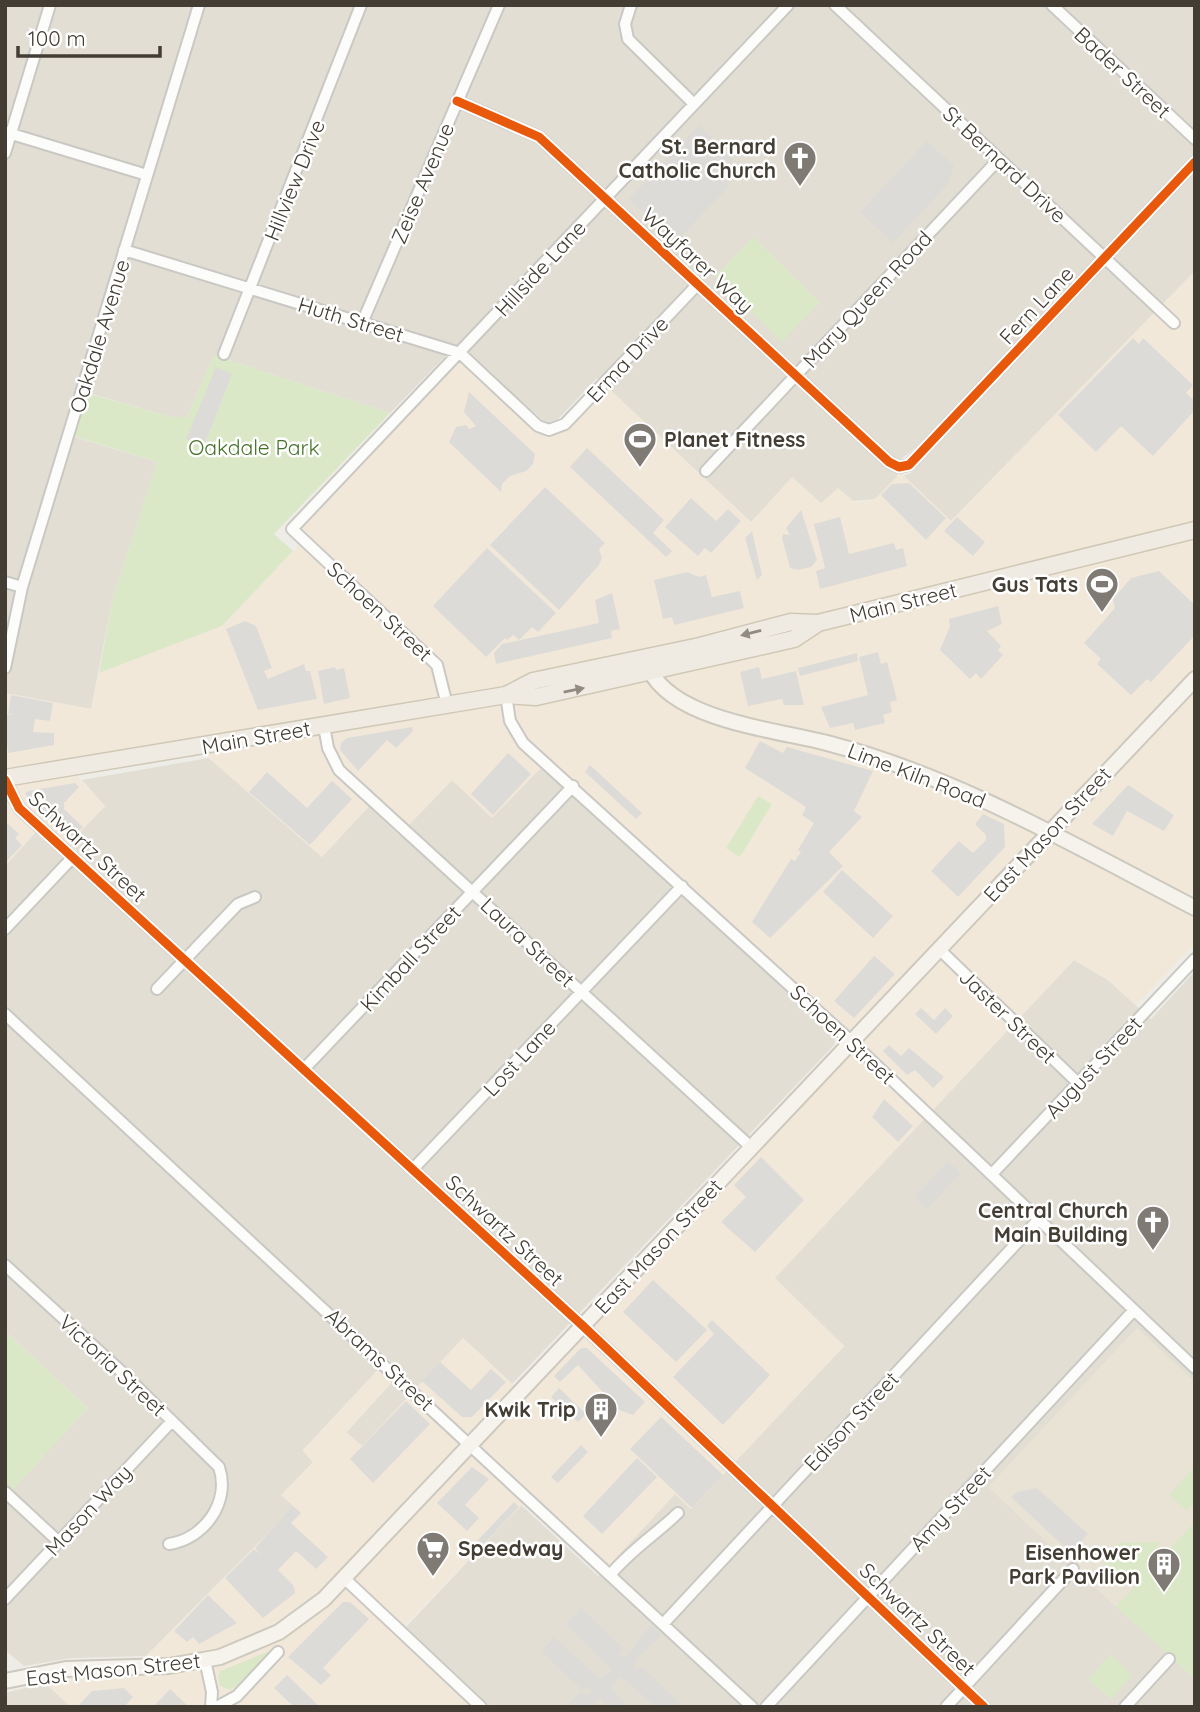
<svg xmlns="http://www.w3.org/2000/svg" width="1200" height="1712" font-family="Quicksand,sans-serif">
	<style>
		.residential { fill: #e2ded4 }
		.commercial { fill: #f1e8da }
		.education { fill: #e9e3d6 }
		.green { fill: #dbe8c8 }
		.parking { fill: #dddbd7 }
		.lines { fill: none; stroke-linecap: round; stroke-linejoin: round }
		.street-casing { stroke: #cac8c3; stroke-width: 14 }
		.secondary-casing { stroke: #cdc9be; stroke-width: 18 }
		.primary-casing { stroke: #d0c8b6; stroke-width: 19 }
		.street { stroke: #fcfcfb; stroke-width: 10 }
		.secondary { stroke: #f6f3ed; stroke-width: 14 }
		.primary { stroke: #f0ebe2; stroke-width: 16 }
		.cycleway-casing { stroke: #fff; stroke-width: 13 }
		.cycleway { stroke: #e8590c; stroke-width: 9 }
		.oneway { fill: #918b82 }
		.labels { text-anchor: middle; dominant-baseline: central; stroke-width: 5; stroke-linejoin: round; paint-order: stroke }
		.street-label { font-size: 21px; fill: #433d34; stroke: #fff }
		.poi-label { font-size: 21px; font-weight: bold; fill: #433d34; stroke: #fff; text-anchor: end }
		.park-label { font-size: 21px; fill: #46722a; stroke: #fff }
	</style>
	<rect width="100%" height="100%" fill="#eeece7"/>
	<!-- residential -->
	<path class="residential" d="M5 5H1195V271L951 521 903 476 911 473 925 457 915 448 901 459 897 477 875 499 821 504 752 523 597 378 558 419 546 423 457 344 390 413 214 355 187 417H171L75 389 62 433 157 462 112 601 91 709 5 693Z
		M209 758 322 857 368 806 399 835 452 780 492 817 541 767 825 1027 835 1038 834 1045 512 1384 463 1338 362 1447 346 1433 402 1371 388 1359 303 1450 313 1462 294 1507 146 1656 72 1658 24 1666 5 1650V1497L88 1408 5 1331V866L35 833 101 892 110 881 69 843 105 806 82 780Z
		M1074 960 1108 980 1151 1019 1195 971V1707H491L406 1627 521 1505 598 1576 675 1494 691 1509 844 1346 774 1278Z
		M45 1683 71 1707H5V1693Z"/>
	<!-- commercial -->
	<path class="commercial" d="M1195 271V887L1181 911 1195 919V944L1136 1005 1108 980 1074 960 775 1278 844 1346 691 1509 675 1494 606 1569 529 1498 400 1630 481 1707H71L35 1674 137 1666 294 1507 281 1495 313 1462 303 1451 385 1363 398 1376 346 1432 362 1446 463 1338 520 1391 852 1042 546 763 492 818 452 780 405 829 374 801 322 857 209 758 206 746 70 769 105 806 64 849 40 827 5 866V693L91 709 99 673 222 626 304 540 292 529 460 353 538 425 557 429 603 383 751 522 792 477 821 503 838 488 856 503 875 499 897 477 899 467 904 476 951 521Z"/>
	<!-- education -->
	<path class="education" d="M1137 1328 1195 1382V1522L1116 1607 988 1487Z"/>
	<!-- green -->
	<path class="green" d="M753 237 820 302 782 342 714 277Z
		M214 355 390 413 274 534 293 551 222 626 99 673 112 601 157 462 74 436 87 393 171 417H187Z
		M758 796 772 804 740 857 726 848Z
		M5 1331 88 1408 13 1490 5 1483Z
		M1193 1468 1195 1503 1187 1511 1169 1495Z
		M1195 1522V1679L1116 1607 1140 1581 1125 1586 1106 1571C1106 1558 1108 1552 1117 1543L1159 1542 1156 1563Z
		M272 1650 238 1686 230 1690 220 1686 218 1677 220 1671Z
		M1110 1654 1133 1675 1111 1699 1088 1679Z"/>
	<!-- parking -->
	<path class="parking" d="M699 125 733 158 729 186 676 242 629 199Z
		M927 141 954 166 947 185 893 243 860 212Z
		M1133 338 1139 344 1143 338 1193 385 1186 393 1195 401V410L1153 456 1121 426 1096 452 1058 415Z
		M216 367 232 374 204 446 186 439Z
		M469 392 535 454 533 464 526 471 510 476 502 484 501 492 449 442 456 427 466 425 469 429 476 426 464 412Z
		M587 448 664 520 653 533 672 551 666 557 570 467Z
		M909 483 946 518 926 540 881 495 892 484Z
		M545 487 605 543 599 549 602 558 599 565 559 610 490 545Z
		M691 498 716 521 728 509 741 521 711 553 705 548 698 556 665 527Z
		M801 510 817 560 811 567 798 570 790 568 782 538 783 534 790 535 786 528Z
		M840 517 849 554 894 543 896 550 903 548 907 566 820 589 816 571 825 568 814 524Z
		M957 517 985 542 973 556 944 531Z
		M752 531 762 575 757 580 745 538Z
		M487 548 556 613 538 632 532 627 519 640 513 635 507 640 505 638 486 657 433 606Z
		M1159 571 1195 605V635L1151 682 1147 679 1131 695 1097 664 1101 659 1084 643 1115 608 1113 599 1131 578Z
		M687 572 699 577 706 575 712 597 740 591 744 608 674 625 672 617 663 619 654 580Z
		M612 593 620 629 611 631 612 638 496 664 494 653 502 644 599 623 595 600Z
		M998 606 1002 624 987 631 1001 646 998 650 1003 655 981 679 976 673 970 679 940 650 950 626 949 619Z
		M245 621 256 626 272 668 264 671 268 679 304 664 306 671H310L317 699 258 710 226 629Z
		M878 652 881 664 887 662 897 700 890 702 892 712 883 715 885 723 855 730 853 723 830 728 821 707 868 695 859 657Z
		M857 653 858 661 800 676 798 668Z
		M335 667 336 670 344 668 350 698 324 704 318 671Z
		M759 667 762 679 796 671 804 705H784L782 699 748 706 740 672Z
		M11 695 53 703 50 721 35 719 33 732 54 733V745L8 753 5 723 7 715H14L8 714Z
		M412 727 413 731 396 748 387 740 358 771 340 750 341 743 347 738Z
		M760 741 783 753 787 747 873 771 854 811 862 817 829 852 843 866 770 938 752 922 791 859 795 861 801 852 798 850 814 823 802 815 806 807 745 768Z
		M508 753 531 774 493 815 471 794Z
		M590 765 642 813 636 819 585 772Z
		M267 772 307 808 332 781 352 799 310 845 249 792Z
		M75 783 79 787 64 803V809L83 827 71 839 25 794 28 791Z
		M1128 785 1174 815 1164 831 1127 811 1113 836 1092 824Z
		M983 814 1004 824 1005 847 958 897 931 871 959 841 973 853 986 840V835L975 824Z
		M5 821 19 834 15 838 22 845 5 863Z
		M842 870 893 916 873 938 823 892Z
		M874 956 895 974 854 1018 834 1001Z
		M921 1008 934 1020 945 1008 953 1016 936 1034 915 1014Z
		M889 1045 901 1056 909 1048 944 1077 933 1088 915 1070 907 1075 883 1051Z
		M884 1099 913 1126 898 1142 872 1117Z
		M761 1157 804 1200 755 1252 721 1222 746 1197 734 1185Z
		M948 1161 961 1173 927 1209 915 1197Z
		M653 1280 707 1330 676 1362 623 1312Z
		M712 1320 770 1375 723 1425 673 1377 714 1334 707 1326Z
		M581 1348H587L645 1402 633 1415 619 1410 578 1365 560 1382 554 1376Z
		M440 1362 471 1390 491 1369 506 1382 472 1417H462L422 1381Z
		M559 1388 586 1414 578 1422 551 1397Z
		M406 1401 430 1424 373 1483 350 1459Z
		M661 1417 723 1475 692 1508 630 1449Z
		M581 1445 588 1452 558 1483 551 1477Z
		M637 1458 657 1477 602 1534 583 1516Z
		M472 1467 489 1479 465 1505 479 1518 467 1531 437 1503Z
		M1037 1488 1088 1534 1071 1553 1011 1497 1017 1492Z
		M514 1502 519 1507 481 1547 476 1542Z
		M293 1506 301 1513 291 1523 328 1557 316 1569 296 1551 278 1570 294 1586 295 1593 263 1618 225 1578 254 1549 261 1555 255 1548Z
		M208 1595 237 1623 199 1644 193 1637 187 1642 174 1631Z
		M343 1602H350L369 1619 323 1668 331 1675 321 1685 288 1657Z
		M581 1608 623 1648 619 1653 621 1656H626L651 1625 662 1635 637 1658 634 1667 638 1670 642 1667 680 1703 677 1707H655L628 1682 619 1677 611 1688 628 1707H605L601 1698 596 1703 598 1707H566L580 1691 587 1696 592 1691 587 1687 582 1690 541 1651 554 1637 600 1679 612 1670 566 1624Z
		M287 1675 320 1707H294L274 1688Z
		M124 1688 133 1697 124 1707H77L92 1691Z
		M170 1689 189 1707H153Z"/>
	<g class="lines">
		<defs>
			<path id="street" d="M631 5 625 24 628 39 694 104
				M835 5 1174 323
				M1052 5 1195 139
				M457 101 539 137 889 462 899 467 909 465 1195 162
				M5 132 147 175
				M5 153 50 5
				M124 250 460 353 538 426 549 430 565 424 698 284
				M362 323 499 5
				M224 354 361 5
				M706 471 999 159
				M5 582 22 587
				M5 668 22 587 199 5
				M506 695 510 721 523 743 852 1042 1195 1368
				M447 705 437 665 292 529 788 5
				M324 726 328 748 339 770 752 1148
				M5 780 19 808 583 1326 984 1707
				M5 929 73 857
				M939 949 1078 1083
				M157 989 238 904 255 897
				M5 1014 752 1707
				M304 1069 573 786
				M413 1169 682 886
				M992 1174 1195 959
				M5 1265 124 1374 219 1467C231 1502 204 1539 169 1544
				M5 1492 59 1542
				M611 1574C631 1550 655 1535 678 1513
				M344 1578 481 1707
				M5 1599 172 1421
				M664 1623 1039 1219
				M205 1660 212 1692 211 1707
				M217 1707 237 1696 278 1652
				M766 1707 1134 1310
				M946 1707 1073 1569
				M1125 1707 1169 1659"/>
			<path id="secondary" d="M646 661C664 720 774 729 827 743 958 777 1075 846 1195 908
				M5 1681 66 1669 169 1666 220 1657 279 1632 324 1599 1195 679"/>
			<path id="primary" d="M506 695 533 681 700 646 791 622 818 623 1195 530
				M5 778 506 695 536 697 794 639 818 623"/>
		</defs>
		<!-- street casing -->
		<use href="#street" class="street-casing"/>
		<!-- secondary casing -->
		<use href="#secondary" class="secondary-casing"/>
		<!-- primary casing -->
		<use href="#primary" class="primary-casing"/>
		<!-- street -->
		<use href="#street" class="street"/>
		<!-- secondary -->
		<use href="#secondary" class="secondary"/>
		<!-- primary -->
		<use href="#primary" class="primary"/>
		<defs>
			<path id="cycleway" d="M457 101 539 137 889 462 899 467 909 465 1195 162
				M5 780 19 808 583 1326 984 1707"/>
		</defs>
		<!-- cycleway casing -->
		<use href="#cycleway" class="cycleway-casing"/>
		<!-- cycleway -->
		<use href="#cycleway" class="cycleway"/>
	</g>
	<!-- one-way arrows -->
	<defs><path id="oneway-solid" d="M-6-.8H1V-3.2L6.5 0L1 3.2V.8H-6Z" transform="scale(1.75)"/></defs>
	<g class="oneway">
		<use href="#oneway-solid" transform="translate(751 633) rotate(166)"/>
		<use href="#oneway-solid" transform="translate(574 690) rotate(-11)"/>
	</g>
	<!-- icons -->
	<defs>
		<symbol id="church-pin" viewBox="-11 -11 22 30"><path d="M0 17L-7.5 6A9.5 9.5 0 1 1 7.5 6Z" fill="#7f7a73" stroke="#fff"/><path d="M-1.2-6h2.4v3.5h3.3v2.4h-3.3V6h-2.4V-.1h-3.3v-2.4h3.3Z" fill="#fff"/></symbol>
		<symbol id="stadium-pin" viewBox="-11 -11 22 30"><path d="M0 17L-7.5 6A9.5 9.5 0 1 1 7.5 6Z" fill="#7f7a73" stroke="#fff"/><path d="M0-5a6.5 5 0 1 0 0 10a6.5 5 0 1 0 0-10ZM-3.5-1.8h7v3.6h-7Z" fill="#fff"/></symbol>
		<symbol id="building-pin" viewBox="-11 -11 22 30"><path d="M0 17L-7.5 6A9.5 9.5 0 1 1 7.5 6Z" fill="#7f7a73" stroke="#fff"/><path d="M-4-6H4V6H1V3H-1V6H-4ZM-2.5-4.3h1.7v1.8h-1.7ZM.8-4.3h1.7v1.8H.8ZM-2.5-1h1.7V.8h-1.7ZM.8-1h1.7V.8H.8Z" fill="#fff"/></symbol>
		<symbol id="supermarket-pin" viewBox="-11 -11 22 30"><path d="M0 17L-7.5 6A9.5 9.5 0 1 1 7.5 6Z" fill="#7f7a73" stroke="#fff"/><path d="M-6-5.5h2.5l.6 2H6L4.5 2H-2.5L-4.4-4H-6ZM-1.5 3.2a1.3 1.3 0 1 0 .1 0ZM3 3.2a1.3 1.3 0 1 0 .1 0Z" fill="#fff"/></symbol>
	</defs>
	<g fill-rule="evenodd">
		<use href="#church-pin" x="781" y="139" width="38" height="52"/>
		<use href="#stadium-pin" x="621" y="420" width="38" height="52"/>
		<use href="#stadium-pin" x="1083" y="565" width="38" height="52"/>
		<use href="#church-pin" x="1134" y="1203" width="38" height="52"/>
		<use href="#building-pin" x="582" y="1390" width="38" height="52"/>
		<use href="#supermarket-pin" x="414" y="1529" width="38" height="52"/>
		<use href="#building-pin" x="1145" y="1545" width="38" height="52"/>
	</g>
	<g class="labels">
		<!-- street labels -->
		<g class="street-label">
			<text transform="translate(1123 72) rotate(43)">Bader Street</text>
			<text transform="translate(1005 164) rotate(43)">St Bernard Drive</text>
			<text transform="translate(294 180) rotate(-68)">Hillview Drive</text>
			<text transform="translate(422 183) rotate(-67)">Zeise Avenue</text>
			<text transform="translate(698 260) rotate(43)">Wayfarer Way</text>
			<text transform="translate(540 268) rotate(-47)">Hillside Lane</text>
			<text transform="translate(867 299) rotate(-47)">Mary Queen Road</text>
			<text transform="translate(1036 305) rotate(-47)">Fern Lane</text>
			<text transform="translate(351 319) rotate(17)">Huth Street</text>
			<text transform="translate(99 336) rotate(-73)">Oakdale Avenue</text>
			<text transform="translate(627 359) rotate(-47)">Erma Drive</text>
			<text transform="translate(903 602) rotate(-14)">Main Street</text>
			<text transform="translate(380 611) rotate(43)">Schoen Street</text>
			<text transform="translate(256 737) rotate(-10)">Main Street</text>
			<text transform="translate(917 775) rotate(21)">Lime Kiln Road</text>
			<text transform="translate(1047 834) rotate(-47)">East Mason Street</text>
			<text transform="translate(88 846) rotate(43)">Schwartz Street</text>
			<text transform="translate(528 942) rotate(43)">Laura Street</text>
			<text transform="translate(410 958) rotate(-47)">Kimball Street</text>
			<text transform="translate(1008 1016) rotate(44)">Jaster Street</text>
			<text transform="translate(843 1034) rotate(43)">Schoen Street</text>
			<text transform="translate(519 1058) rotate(-47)">Lost Lane</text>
			<text transform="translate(1093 1067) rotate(-47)">August Street</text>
			<text transform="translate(505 1230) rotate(43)">Schwartz Street</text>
			<text transform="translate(658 1246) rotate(-47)">East Mason Street</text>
			<text transform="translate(380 1359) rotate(43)">Abrams Street</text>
			<text transform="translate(113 1365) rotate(43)">Victoria Street</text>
			<text transform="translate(851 1421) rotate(-47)">Edison Street</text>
			<text transform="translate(950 1508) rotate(-47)">Amy Street</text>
			<text transform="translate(88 1510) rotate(-47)">Mason Way</text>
			<text transform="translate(918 1619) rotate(44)">Schwartz Street</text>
			<text transform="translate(113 1669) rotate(-6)">East Mason Street</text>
		</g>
		<!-- poi labels -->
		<g class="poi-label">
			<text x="776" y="146">St. Bernard<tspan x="776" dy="24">Catholic Church</tspan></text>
			<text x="664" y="439" text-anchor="start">Planet Fitness</text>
			<text x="1078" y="584">Gus Tats</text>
			<text x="1128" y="1210">Central Church<tspan x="1128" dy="24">Main Building</tspan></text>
			<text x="576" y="1409">Kwik Trip</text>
			<text x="458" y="1548" text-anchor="start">Speedway</text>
			<text x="1140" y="1552">Eisenhower<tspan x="1140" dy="24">Park Pavilion</tspan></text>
		</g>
		<!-- park labels -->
		<g class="park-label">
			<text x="254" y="447">Oakdale Park</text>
		</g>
	</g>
	<!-- border -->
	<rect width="1200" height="1712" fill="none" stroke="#433d34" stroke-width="14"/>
	<!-- scale -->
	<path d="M18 46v10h142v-10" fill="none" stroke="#433d34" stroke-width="3.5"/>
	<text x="28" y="46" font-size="21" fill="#433d34" stroke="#ffffff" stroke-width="5" paint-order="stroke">100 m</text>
</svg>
